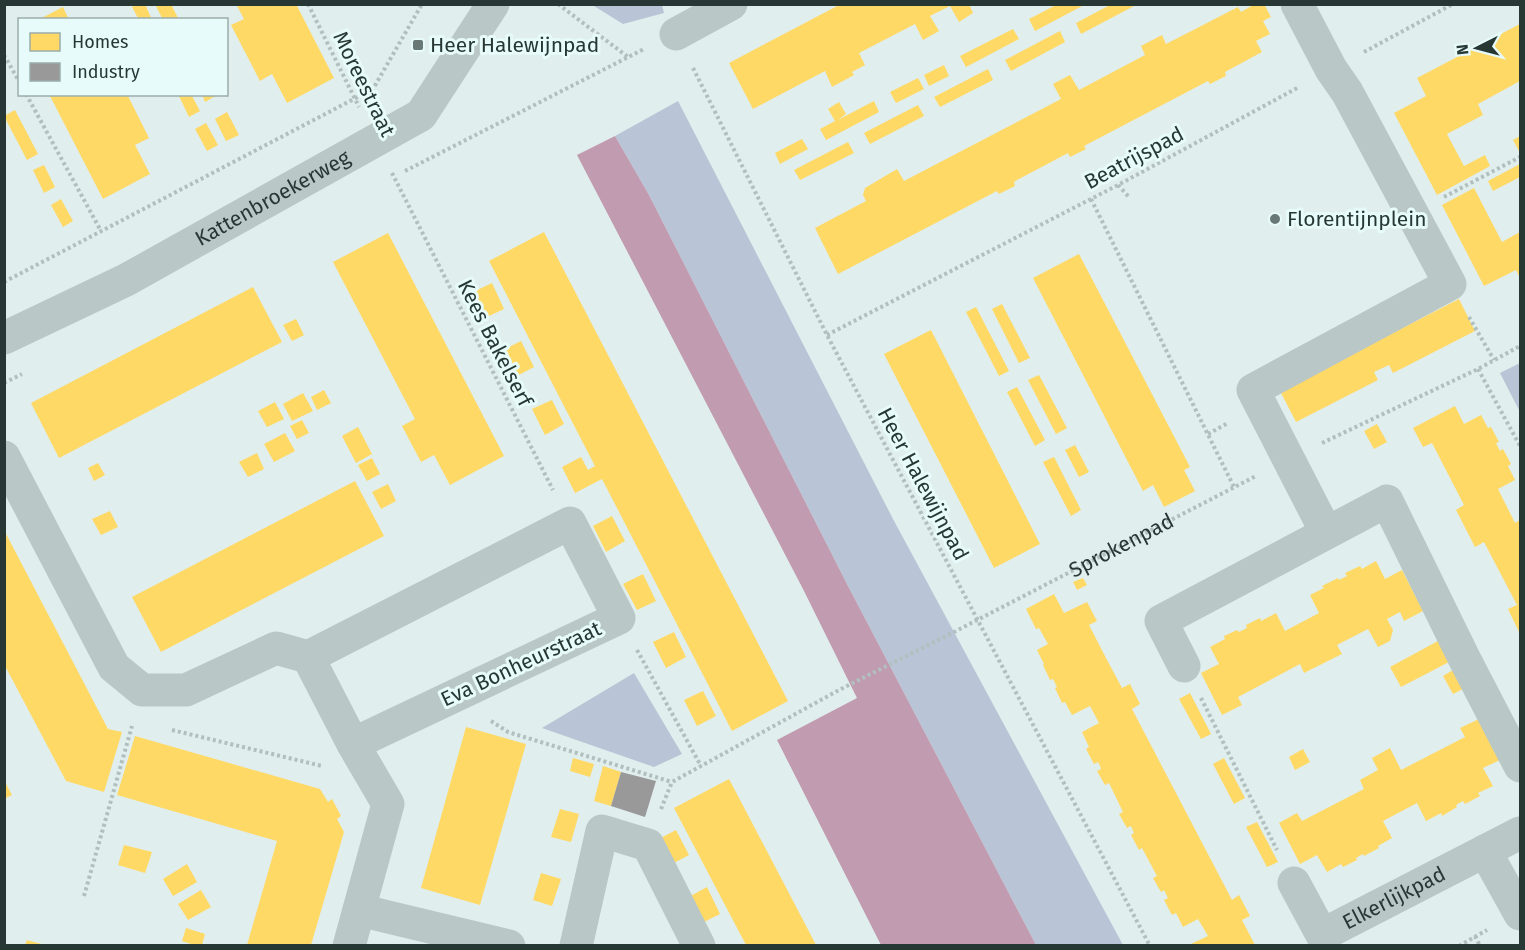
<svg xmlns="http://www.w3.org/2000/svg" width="1525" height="950" font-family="'Fira Sans',sans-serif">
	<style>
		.green { fill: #b9c5d6 }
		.water { fill: #c19bb0 }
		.homes { fill: #ffd966 }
		.industry { fill: #999 }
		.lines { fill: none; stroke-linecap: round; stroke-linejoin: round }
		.path { stroke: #b1c0be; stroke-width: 4; stroke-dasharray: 3 3; stroke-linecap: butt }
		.minor { stroke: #b9c7c6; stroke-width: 33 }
		.poi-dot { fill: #687875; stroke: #e7fbfb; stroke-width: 2 }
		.labels { text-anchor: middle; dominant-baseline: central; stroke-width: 6; stroke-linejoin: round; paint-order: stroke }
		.poi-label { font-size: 21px; fill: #273834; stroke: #e7fbfb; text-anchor: start }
		.street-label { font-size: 21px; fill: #273834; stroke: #e7fbfb }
	</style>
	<rect width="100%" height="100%" fill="#e0eeed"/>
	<!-- green -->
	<path class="green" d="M595 4 662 5 664 13 623 24 594 6Z
		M678 101 893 519 1123 945H1036L848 586 649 195 615 136Z
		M1520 363V412L1500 373Z
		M634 673 682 754 654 767 542 728Z"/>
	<!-- water -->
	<path class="water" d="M615 136 649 195 848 586 1036 945H881L777 740 857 698 803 589 577 155Z"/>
	<!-- homes -->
	<path class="homes" d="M137 4H145L152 20H139L132 7Z
		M155 4H171L179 20H163Z
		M236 4H296L334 78 287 103 272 74 260 81 231 25 244 19Z
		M841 4H969L973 13 959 22 950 6 930 16 939 31 923 40 915 24 859 53 865 65 852 72 854 75 832 87 825 71 753 109 729 63Z
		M1058 4H1086L1035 31 1029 19Z
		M1255 4H1264L1271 17 1263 21 1270 34 1256 41 1262 52 1225 72 1226 76 1210 84 1208 81 1084 146 1086 149 1070 157 1068 153 1017 180 1014 182 1015 186 999 194 997 191 838 274 815 228 866 201 863 195 865 188 897 169 904 181 1061 99 1053 84 1070 75 1079 90 1145 55 1141 46 1162 35 1166 44 1238 7 1241 12Z
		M1110 5H1136L1081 34 1076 23Z
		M63 7 69 20H38Z
		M1520 24V81L1478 104 1483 115 1447 134 1464 166 1485 155 1490 166 1437 195 1394 113 1426 96 1417 78Z
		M1013 29 1019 39 966 67 960 56Z
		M1060 31 1065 42 1011 71 1005 60Z
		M944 65 949 76 929 86 924 75Z
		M988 69 993 80 940 107 934 97Z
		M918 78 924 89 896 103 890 92Z
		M49 94H127L149 138 135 145 150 174 103 199Z
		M178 94H191L200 111 189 117Z
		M202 94H219L205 102Z
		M874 101 879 112 826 140 820 129 835 121 828 109 839 102 846 114 838 120Z
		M918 105 924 116 870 144 864 133Z
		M15 110 38 154 27 160 4 116Z
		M227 112 239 135 226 141 215 119Z
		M206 123 218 145 207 151 195 129Z
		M1520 136V153L1513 140Z
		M802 139 808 149 780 164 775 153Z
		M848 142 854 153 800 180 794 170Z
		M1520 164V177L1493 191 1488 181Z
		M44 165 55 187 44 193 33 170Z
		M1474 188 1502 242 1520 232V278L1516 270 1484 286 1442 205Z
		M61 199 73 221 63 227 51 205Z
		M544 232 788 701 732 731 602 479 575 493 562 467 581 457 588 470 595 466 489 261Z
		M388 233 504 456 450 485 434 455 421 462 402 426 415 419 333 262Z
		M1079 254 1190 467 1184 470 1195 491 1164 507 1153 485 1143 491 1033 278Z
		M492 283 504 309 485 318 471 293Z
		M253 287 282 342 59 458 31 403Z
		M1459 299 1475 331 1393 373 1389 365 1374 372 1378 380 1296 422 1280 391Z
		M1002 304 1030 358 1019 363 992 309Z
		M976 307 1009 371 999 376 966 312Z
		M296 319 304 335 292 341 283 325Z
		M931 330 1040 544 994 568 884 354Z
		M521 341 534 367 515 377 501 351Z
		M1039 375 1067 428 1056 434 1028 380Z
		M1017 387 1045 440 1035 446 1007 392Z
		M324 390 331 403 317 410 311 397Z
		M303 393 313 411 292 421 283 404Z
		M552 400 564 424 545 435 532 409Z
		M275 402 284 419 267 427 258 411Z
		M1455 406 1464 424 1481 415 1488 428 1491 427 1499 442 1496 443 1500 451 1503 449 1511 464 1508 466 1515 480 1498 489 1515 523 1520 520V634L1508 609 1517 605 1484 542 1475 547 1456 510 1464 505 1432 443 1423 447 1413 428Z
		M302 420 309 433 297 439 290 426Z
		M1377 424 1387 442 1374 449 1364 431Z
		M358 427 372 454 356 463 342 436Z
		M285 433 295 451 274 462 264 444Z
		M1075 445 1089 472 1079 477 1065 450Z
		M257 453 264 469 248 477 239 462Z
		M1054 457 1081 510 1071 516 1043 462Z
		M372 458 380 474 367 481 358 465Z
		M98 463 105 475 94 481 88 468Z
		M355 481 384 536 161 652 132 597Z
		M388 484 396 501 381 509 372 492Z
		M110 511 118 527 101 535 92 519Z
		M612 516 625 541 606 552 593 526Z
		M4 530 108 729 122 732 104 792 66 781 4 664Z
		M1376 561 1385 579 1402 570 1423 611 1404 621 1400 612 1387 619 1393 630 1390 641 1378 647 1368 629 1337 645 1342 654 1304 673 1300 664 1238 697 1242 705 1222 715 1201 673 1219 664 1210 647 1225 639 1224 636 1237 630 1239 632 1247 628 1246 625 1260 618 1261 621 1276 613 1285 631 1319 613 1310 595 1324 588 1322 586 1338 578 1339 580 1347 576 1345 573 1360 566 1362 569Z
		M643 574 656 601 637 610 623 584Z
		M1083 578 1087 585 1077 590 1073 582Z
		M1054 594 1064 613 1087 602 1097 621 1089 625 1106 658 1122 688 1130 684 1140 704 1132 709 1232 900 1239 895 1250 916 1242 920 1255 945H1192L1191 944 1208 936 1198 919 1183 927 1176 913 1172 915 1164 900 1168 898 1164 890 1161 892 1153 878 1157 876 1142 848 1139 850 1131 835 1134 833 1131 826 1127 828 1119 814 1123 812 1109 783 1105 785 1097 771 1101 769 1100 766 1098 762 1094 764 1086 749 1089 747 1082 732 1099 723 1090 706 1072 715 1065 702 1062 703 1055 688 1057 687 1053 679 1050 680 1043 665 1044 664 1037 650 1048 644 1039 628 1036 629 1026 609Z
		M674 632 686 657 666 668 653 642Z
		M1438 641 1449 662 1401 687 1390 667Z
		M1453 670 1463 689 1453 694 1443 676Z
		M703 691 716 716 697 726 684 700Z
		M1190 693 1211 734 1201 739 1179 699Z
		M1479 719 1500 760 1483 768 1493 786 1478 793 1480 796 1465 804 1463 801 1456 805 1457 807 1442 816 1441 813 1426 821 1417 803 1383 821 1392 838 1378 846 1379 848 1364 856 1363 854 1356 858 1357 860 1343 867 1341 864 1327 872 1317 855 1300 864 1279 823 1297 813 1302 821 1364 789 1360 780 1378 770 1372 758 1390 748 1401 770 1465 737 1460 728Z
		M466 727 526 744 480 905 421 888Z
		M135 736 320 789 328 802 332 799 341 816 337 819 344 832 311 945H247L277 841 117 795Z
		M1303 749 1310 762 1295 770 1289 757Z
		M573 758 594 764 590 777 570 771Z
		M1224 758 1245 798 1234 804 1213 764Z
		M603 766 621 772 611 806 594 801Z
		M729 779 791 897 816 945H746L674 808Z
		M4 780 12 795 4 799Z
		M560 809 579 814 571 842 551 837Z
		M1257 822 1278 862 1267 867 1246 827Z
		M676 830 689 855 670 865 657 840Z
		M124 845 152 852 145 873 118 865Z
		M187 864 197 882 173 896 163 879Z
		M541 873 561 879 552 906 533 900Z
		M707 887 720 914 700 924 687 898Z
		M201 890 211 907 188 920 178 904Z
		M186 928 205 934 202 945H194L182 941Z
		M27 940 45 945H25Z"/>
	<!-- industry -->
	<path class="industry" d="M621 772 656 781 645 817 611 806Z"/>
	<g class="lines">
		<!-- path -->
		<g class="path">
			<path d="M308 4 359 107"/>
			<path d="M558 4 628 57"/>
			<path d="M1364 52 1453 4"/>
			<path d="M4 55 20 83"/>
			<path d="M693 68 827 335 1150 946"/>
			<path d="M26 94 101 231"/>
			<path d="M405 171 644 49"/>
			<path d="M392 173 553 490"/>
			<path d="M1118 185 1129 197"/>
			<path d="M1444 197 1520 157"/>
			<path d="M1091 199 1234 487"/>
			<path d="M4 282 373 89 422 4"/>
			<path d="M1469 317 1494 360"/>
			<path d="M827 335 1118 185 1299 87"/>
			<path d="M1478 369 1520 446"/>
			<path d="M4 383 22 374"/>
			<path d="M1208 434 1228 423"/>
			<path d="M1322 443 1478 369 1520 346"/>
			<path d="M637 650 701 766"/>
			<path d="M1201 698 1277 850"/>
			<path d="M491 721 508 732 672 782"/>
			<path d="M172 730 322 766"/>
			<path id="s1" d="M661 809 672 782 839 690 954 632 1256 476"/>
			<path d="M84 896 132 726"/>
			<path d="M1475 936 1480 946"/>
			<path d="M1459 946 1487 930"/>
		</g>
		<!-- minor -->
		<g class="minor">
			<path d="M1297 4 1331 69 1347 92 1450 284 1253 390 1326 532"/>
			<path d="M676 34 731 4"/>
			<path id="s2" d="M4 338 126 280 421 115 493 4"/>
			<path d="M4 457 114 667 142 690H186L276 648 308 657"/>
			<path d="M570 523 619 618 353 744 308 657Z"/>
			<path d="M1184 666 1161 621 1387 501 1464 658 1520 766"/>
			<path d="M1485 851 1520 914"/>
			<path id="s3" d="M1294 883 1322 935 1520 833"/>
			<path d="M359 910 509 946"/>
			<path d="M349 946 388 804 353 744"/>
			<path d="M576 946 602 831 648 845 699 946"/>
		</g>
	</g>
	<!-- markers -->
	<g class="poi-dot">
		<rect x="412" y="39" width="12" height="12" rx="3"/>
		<circle cx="1275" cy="219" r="6"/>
	</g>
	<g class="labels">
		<!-- poi labels -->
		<g class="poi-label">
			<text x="430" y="45">Heer Halewijnpad</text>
			<text x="1287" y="219">Florentijnplein</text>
		</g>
		<!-- street labels -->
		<g class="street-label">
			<text transform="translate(364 84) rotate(64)">Moreestraat</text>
			<text transform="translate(1134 158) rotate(-28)">Beatrijspad</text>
			<text stroke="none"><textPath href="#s2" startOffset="303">Kattenbroekerweg</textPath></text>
			<text transform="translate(495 343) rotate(63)">Kees Bakelserf</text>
			<text transform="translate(923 484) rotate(62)">Heer Halewijnpad</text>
			<text stroke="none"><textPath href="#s1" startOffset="537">Sprokenpad</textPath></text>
			<text transform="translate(521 664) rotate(-25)">Eva Bonheurstraat</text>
			<text stroke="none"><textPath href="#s3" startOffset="140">Elkerlijkpad</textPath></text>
		</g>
	</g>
	<!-- border -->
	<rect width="1525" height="950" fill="none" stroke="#273834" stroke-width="12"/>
	<!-- legend -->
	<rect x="18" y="18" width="210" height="78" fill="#e7fbfb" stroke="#9aadab" stroke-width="1.5"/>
	<rect x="30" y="33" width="30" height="18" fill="#ffd966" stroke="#9aadab" stroke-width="1.5"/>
	<text x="72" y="48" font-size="18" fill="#273834">Homes</text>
	<rect x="30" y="63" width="30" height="18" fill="#999999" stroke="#9aadab" stroke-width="1.5"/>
	<text x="72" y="78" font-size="18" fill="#273834">Industry</text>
	<!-- north arrow -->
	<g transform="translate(1477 48) rotate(264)" stroke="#e7fbfb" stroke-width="4.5" paint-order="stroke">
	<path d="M0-4.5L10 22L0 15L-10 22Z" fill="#273834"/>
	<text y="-9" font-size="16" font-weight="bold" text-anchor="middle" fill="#273834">N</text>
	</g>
</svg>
